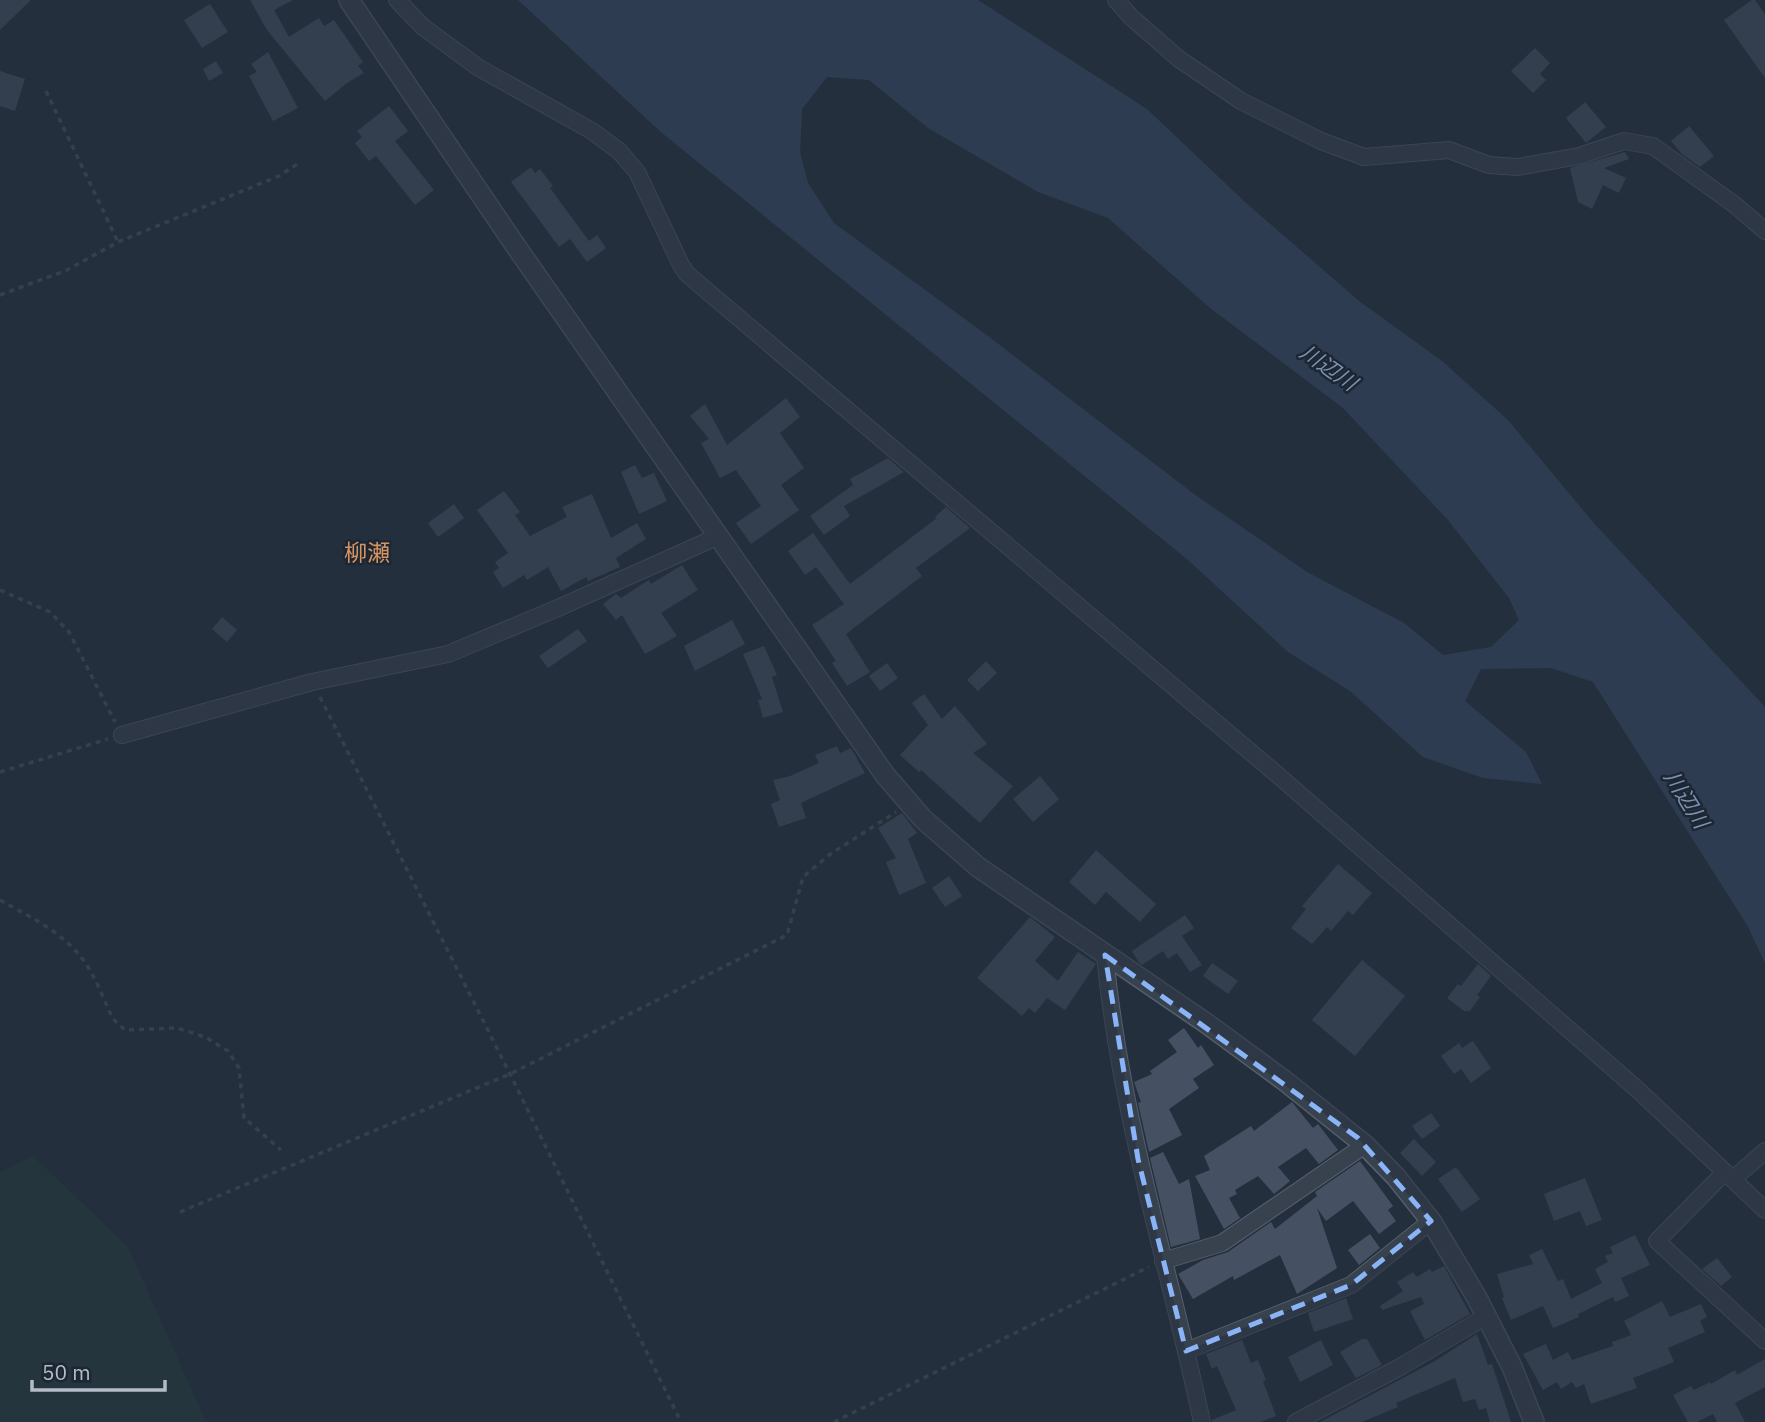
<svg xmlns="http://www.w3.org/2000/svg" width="1765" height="1422" font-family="'IBM Plex Sans','Noto Sans JP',sans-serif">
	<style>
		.green { fill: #263c3f }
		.water { fill: #394c67; fill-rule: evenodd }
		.building { fill: #455162 }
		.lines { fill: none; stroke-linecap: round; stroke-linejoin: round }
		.minor-casing { stroke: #565f6c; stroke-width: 18 }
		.tertiary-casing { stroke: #565f6c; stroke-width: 22 }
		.path { stroke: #44595c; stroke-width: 3.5; stroke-dasharray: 5 5; stroke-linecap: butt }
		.minor { stroke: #38414e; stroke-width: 16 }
		.tertiary { stroke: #38414e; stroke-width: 19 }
		.marked { fill: none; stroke: #8ab4f8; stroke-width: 5; stroke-dasharray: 14 9; stroke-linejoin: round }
		.labels { text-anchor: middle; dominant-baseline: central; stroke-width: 5; stroke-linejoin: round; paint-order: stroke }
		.water-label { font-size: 21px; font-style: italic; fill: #7c92b1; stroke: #1d2633 }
		.quarter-label { font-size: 23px; fill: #d59563; stroke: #1d2633 }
	</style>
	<rect width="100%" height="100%" fill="#242f3e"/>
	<!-- green -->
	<path class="green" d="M33 1156 128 1247 206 1422H0V1172Z"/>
	<!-- water -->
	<path class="water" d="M518 0H978L1147 109 1245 202 1359 301 1442 361 1508 420 1592 521 1765 707V963L1747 925 1593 682 1551 668 1481 669 1465 701 1526 752 1542 784 1483 778 1423 757 1350 691 1288 652 1188 560 662 133ZM827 77 869 80 928 128 1038 192 1108 218 1210 308 1343 408 1448 520 1509 598 1519 620 1491 647 1443 655 1404 623 1307 572 1194 494 988 336 834 223 808 183 800 152 802 109Z"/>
	<!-- building -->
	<path class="building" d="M0 0H31L0 30Z
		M250 0H293L274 10 289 37 319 18 324 26 334 20 363 62 358 66 364 73 347 83 325 101 267 30Z
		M1752 0H1755L1765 14V78L1724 20Z
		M210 4 228 32 202 48 184 20Z
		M1535 48 1550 63 1540 74 1546 80 1533 93 1511 71Z
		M268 52 298 108 273 121 249 76 257 72 251 64Z
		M216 61 223 73 209 81 203 69Z
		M0 71 25 79 15 111 0 106Z
		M1585 102 1606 127 1586 143 1566 118Z
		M389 106 408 131 395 141 434 190 415 205 376 156 369 161 355 143 362 137 357 131Z
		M1689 126 1714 156 1700 167 1682 154 1671 141Z
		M1625 152 1629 159 1604 168 1626 178 1619 193 1603 185 1592 209 1578 202 1570 168Z
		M531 167 535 173 540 169 553 186 550 188 589 241 597 235 606 248 587 262 570 239 559 247 511 182Z
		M786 398 800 417 780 433 804 468 781 485 799 510 751 544 736 523 761 506 736 470 720 478 701 443 709 439 690 416 705 404 727 445Z
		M888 458 904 472 844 506 850 516 824 535 810 516 853 485 850 479Z
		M635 465 642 478 654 473 667 501 639 514 621 472Z
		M504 491 520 512 515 515 530 536 567 517 562 507 592 494 611 538 637 523 646 539 616 558 620 567 588 581 586 577 561 591 548 567 527 580 524 575 503 588 493 572 499 568 495 562 508 553 477 510Z
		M454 504 464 518 438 537 428 523Z
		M946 507 970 528 916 568 922 576 846 634 870 672 847 686 832 663 836 661 812 625 844 604 816 567 805 575 788 551 813 533 850 584 937 518 935 517Z
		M682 565 698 590 661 613 677 636 645 654 622 615 616 620 603 604 616 594 621 598 649 580 651 584Z
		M222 617 237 630 227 642 212 629Z
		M732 620 745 644 695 671 684 646Z
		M578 629 587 641 548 668 539 656Z
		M764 646 777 675 772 677 783 712 763 718 758 700 762 699 743 654Z
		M986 661 997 673 978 691 967 680Z
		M887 663 898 678 880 691 869 676Z
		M924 694 942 719 955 706 987 744 973 753 1013 786 980 823 921 770 919 772 900 755 928 725 912 703Z
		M837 746 840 753 851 748 865 773 801 803 806 818 779 827 771 804 780 800 773 780 790 776 819 763 815 755Z
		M1040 776 1059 799 1033 822 1013 799Z
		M902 813 917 833 908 839 926 883 899 895 886 862 896 858 878 828Z
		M1096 850 1156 904 1140 922 1106 892 1095 905 1069 882Z
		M1338 864 1372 893 1353 915 1348 911 1331 931 1327 927 1312 944 1291 928 1306 909 1302 906Z
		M949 876 962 896 945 907 932 888Z
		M1185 915 1194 928 1182 936 1202 965 1190 972 1177 953 1168 959 1163 951 1142 965 1139 963 1132 951Z
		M1030 917 1055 937 1035 961 1058 981 1078 952 1096 964 1065 1010 1047 998 1035 1013 1029 1008 1022 1016 977 978Z
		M1362 960 1405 996 1355 1056 1312 1020Z
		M1212 963 1238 981 1228 994 1203 976Z
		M1478 964 1491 976 1477 995 1480 997 1470 1011H1464L1447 998 1458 984 1461 986Z
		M1184 1028 1198 1048 1201 1045 1214 1065 1193 1079 1199 1088 1169 1109 1182 1135 1149 1152 1138 1103 1141 1102 1134 1082 1152 1074 1150 1071 1177 1052 1168 1040Z
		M1473 1041 1491 1068 1471 1083 1461 1069 1454 1074 1441 1056 1459 1043 1462 1048Z
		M1292 1102 1313 1128 1318 1124 1338 1150 1319 1164 1306 1148 1278 1167 1290 1181 1274 1194 1258 1176 1235 1190 1237 1194 1229 1198 1240 1218 1224 1229 1195 1176 1210 1170 1204 1156 1251 1126 1254 1131Z
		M1431 1113 1440 1126 1422 1139 1412 1126Z
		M1414 1139 1436 1162 1422 1176 1400 1153Z
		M1163 1152 1179 1184 1189 1179 1200 1239 1171 1247 1150 1158Z
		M1360 1161 1393 1206 1388 1210 1396 1221 1379 1234 1353 1201 1326 1221 1317 1208 1337 1268 1297 1294 1280 1255 1234 1280 1233 1276 1193 1299 1178 1274 1203 1260 1228 1252 1271 1222 1275 1229 1317 1196 1315 1192Z
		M1456 1167 1480 1199 1462 1212 1438 1179Z
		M1585 1178 1602 1220 1586 1226 1580 1211 1554 1221 1544 1194Z
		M1370 1234 1380 1248 1359 1265 1348 1250Z
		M1635 1235 1650 1265 1621 1278 1629 1296 1615 1302 1613 1297 1578 1314 1579 1317 1553 1328 1543 1306 1511 1320 1502 1298 1504 1297 1497 1274 1533 1264 1529 1255 1542 1249 1558 1281 1563 1279 1571 1299 1602 1283 1595 1269 1608 1262 1605 1256 1613 1253 1610 1247Z
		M1717 1258 1732 1277 1721 1286 1702 1269Z
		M1444 1266 1470 1314 1425 1340 1410 1311 1424 1304 1421 1297 1382 1310 1380 1306 1403 1291 1397 1282 1413 1272 1417 1277 1430 1269 1432 1272Z
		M1346 1298 1353 1319 1314 1332 1308 1313Z
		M1662 1301 1670 1317 1701 1304 1707 1317 1700 1321 1705 1332 1668 1348 1674 1362 1633 1378 1637 1388 1591 1404 1584 1384 1576 1388 1572 1382 1561 1389 1557 1382 1543 1390 1523 1354 1546 1344 1553 1360 1568 1352 1572 1360 1613 1346 1612 1342 1631 1335 1624 1321Z
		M1477 1334 1488 1365 1492 1364 1511 1422H1490L1486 1408 1479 1410 1475 1399 1463 1402 1455 1378 1396 1403 1398 1407 1362 1422H1320L1435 1361Z
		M1362 1339H1367L1382 1365 1356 1378 1340 1352Z
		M1242 1340 1251 1363 1258 1360 1266 1380 1263 1381 1276 1416 1260 1422H1212V1420L1236 1410 1217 1366 1212 1369 1206 1354Z
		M1321 1340 1333 1365 1300 1382 1288 1357Z
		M1765 1359V1387L1735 1403 1745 1422H1717L1713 1414 1697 1422H1688L1673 1395 1691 1386 1694 1390 1710 1382 1711 1384 1735 1370 1737 1375Z"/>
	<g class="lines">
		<defs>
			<path id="minor" d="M397 0 423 27 479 68 592 131 619 151 637 172 681 265 687 274 1280 777 1638 1090 1765 1210
				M1116 0 1131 17 1179 59 1241 101 1321 141 1364 157 1449 150 1489 165 1518 167 1579 156 1624 141 1653 146 1735 205 1765 231
				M122 735 312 682 448 654 558 608 719 536
				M1105 955C1120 1115 1169 1266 1202 1422
				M1725 1172 1657 1241 1765 1341
				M1733 1179 1765 1151
				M1163 1261 1222 1243 1365 1145
				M1186 1351 1351 1285 1431 1221
				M1296 1422 1400 1367 1485 1317"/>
			<path id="tertiary" d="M349 0 515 245 885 775 923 819 978 867 1206 1023 1285 1081 1365 1145 1396 1177 1431 1221 1477 1298 1512 1367 1534 1422"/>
		</defs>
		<!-- minor casing -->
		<use href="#minor" class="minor-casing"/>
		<!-- tertiary casing -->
		<use href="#tertiary" class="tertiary-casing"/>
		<!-- path -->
		<path class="path" d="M46 91 118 242
			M0 295 67 270 118 242 279 176 299 163
			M0 590 50 612 69 632 115 722
			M320 697 510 1074 681 1422
			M0 772 108 739
			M0 900C30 917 63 932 84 961 96 978 104 1000 113 1019L125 1030 177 1028 205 1037 228 1051 239 1068 244 1118 281 1150
			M180 1212 510 1074 787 935 803 877 829 855 896 812
			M834 1422 1149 1267"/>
		<!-- minor -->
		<use href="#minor" class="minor"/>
		<!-- tertiary -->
		<use href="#tertiary" class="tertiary"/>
	</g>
	<!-- marked area -->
	<path d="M0 0H1765V1422H0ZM1105 955 1358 1138 1431 1221 1351 1285 1186 1351 1138 1159Z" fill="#242f3e" fill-opacity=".55" fill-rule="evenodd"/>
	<path class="marked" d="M1105 955 1358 1138 1431 1221 1351 1285 1186 1351 1138 1159Z"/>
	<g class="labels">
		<!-- water labels -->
		<g class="water-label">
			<text transform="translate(1329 367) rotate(35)">川辺川</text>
			<text transform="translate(1687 799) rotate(58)">川辺川</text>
		</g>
		<!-- quarter labels -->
		<g class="quarter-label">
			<text x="367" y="552">柳瀬</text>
		</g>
	</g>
	<!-- scale -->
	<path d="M32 1380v10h133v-10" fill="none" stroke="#b4bcc9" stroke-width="3.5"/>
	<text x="42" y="1380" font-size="21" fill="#b4bcc9" stroke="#1d2633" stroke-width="5" paint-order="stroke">50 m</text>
</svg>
